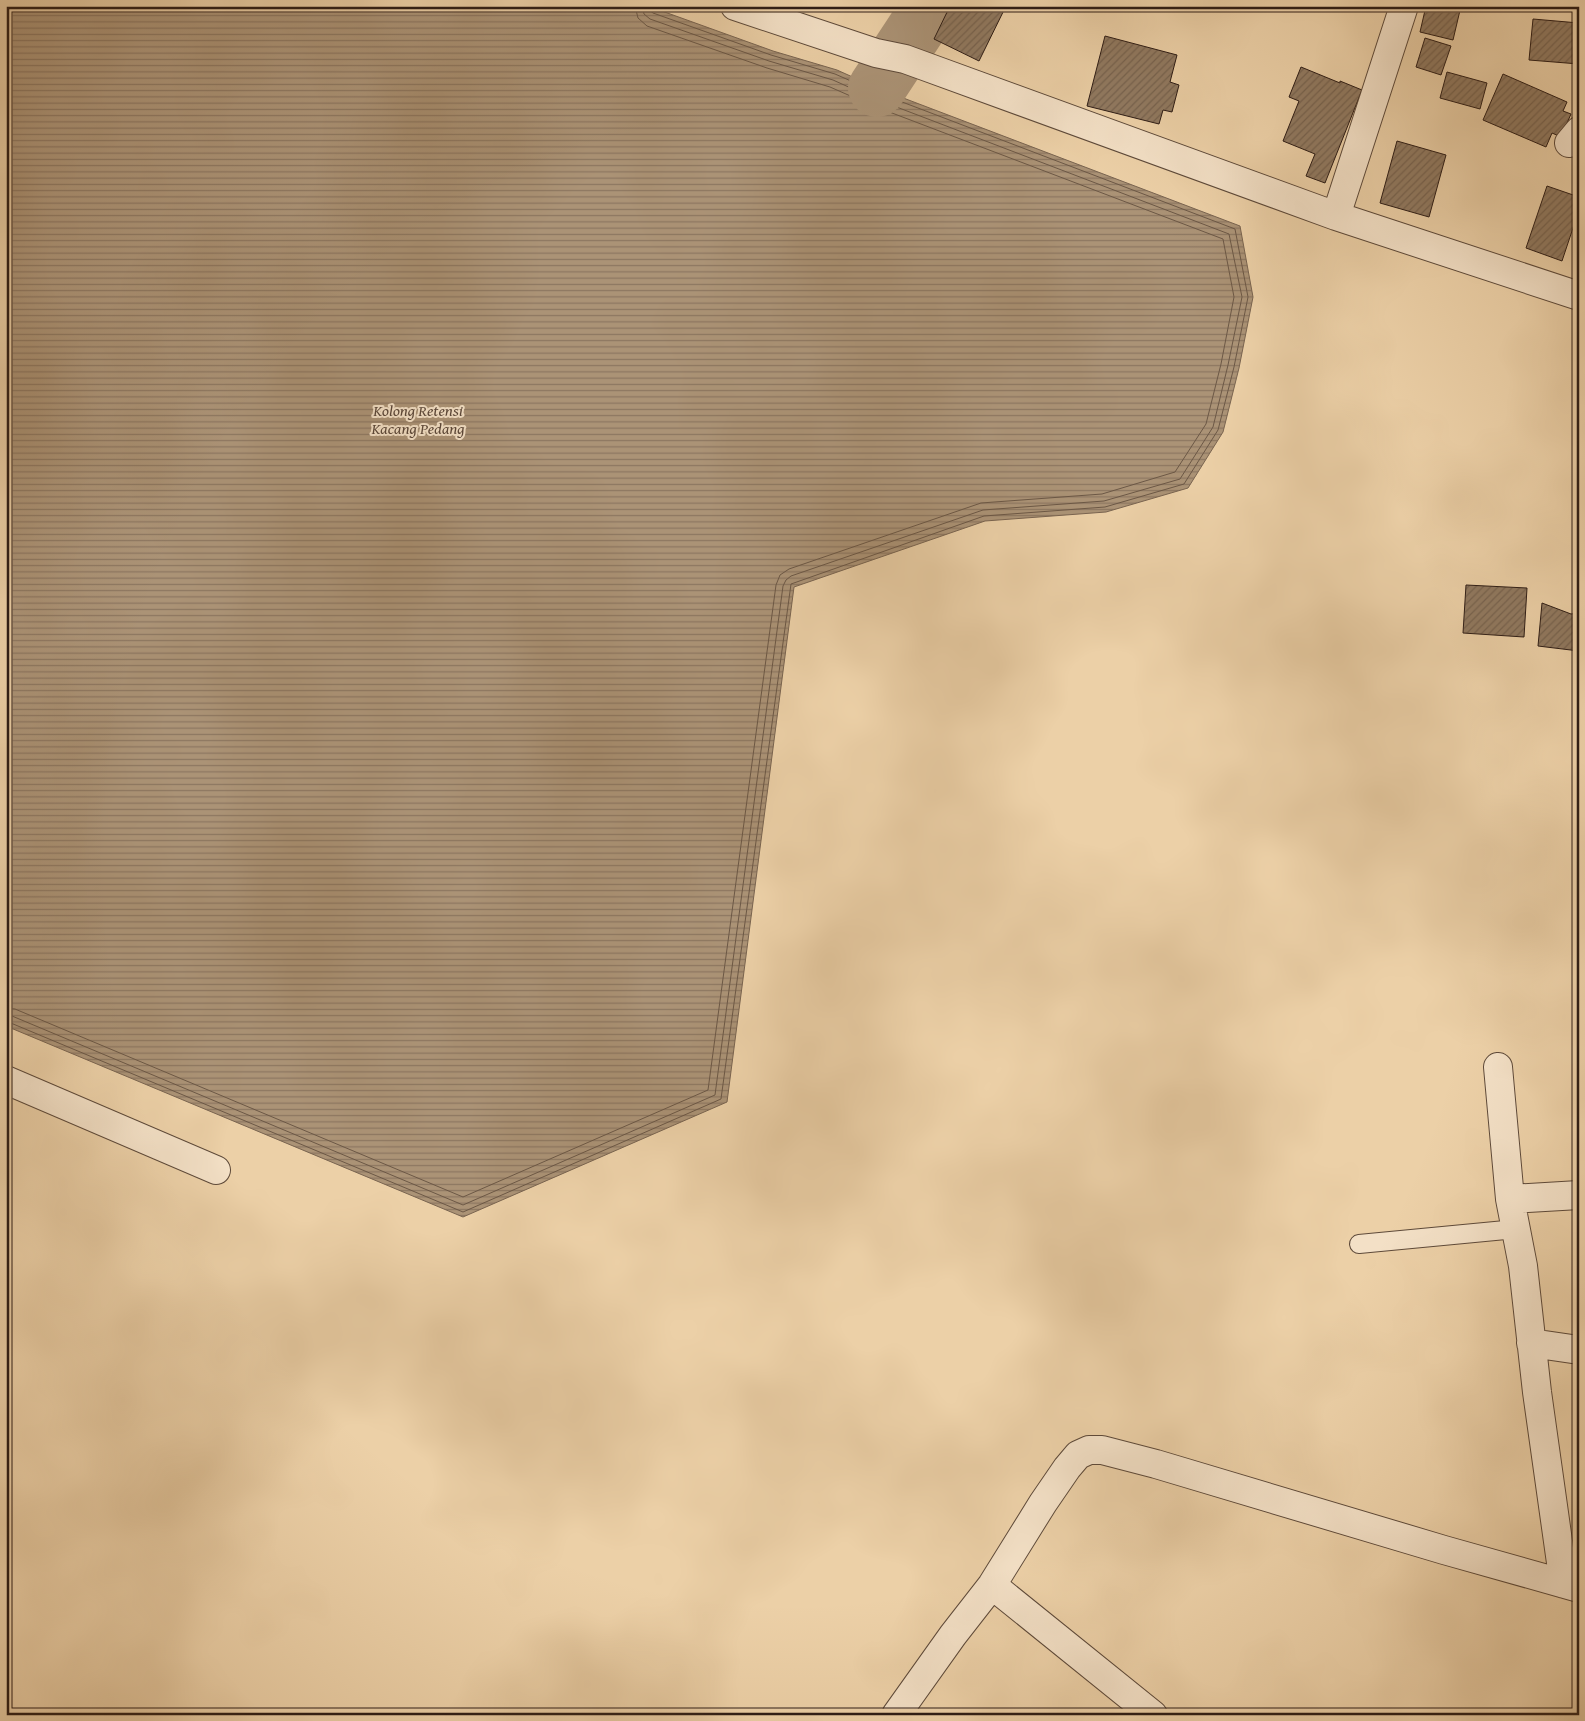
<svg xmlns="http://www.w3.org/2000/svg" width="1585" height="1721" font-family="'Gentium Book Plus',serif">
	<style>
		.water { fill: url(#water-rules); stroke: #796450 }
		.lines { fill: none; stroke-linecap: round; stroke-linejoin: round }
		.shore { stroke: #6c5846; stroke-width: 1 }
		.river { stroke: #ab9376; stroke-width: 58 }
		.building { fill: url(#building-hatch); stroke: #2e1d16 }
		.lane-casing { stroke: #5e4a3a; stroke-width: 20 }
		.street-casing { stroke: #5e4a3a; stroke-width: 30 }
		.lane { stroke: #f3e0c6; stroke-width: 18 }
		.street { stroke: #f3e0c6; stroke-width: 28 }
		.labels { text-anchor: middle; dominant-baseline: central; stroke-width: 4; stroke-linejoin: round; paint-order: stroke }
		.water-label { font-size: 16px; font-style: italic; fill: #5a4638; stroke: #f3e0c6 }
	</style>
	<defs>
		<pattern id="water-rules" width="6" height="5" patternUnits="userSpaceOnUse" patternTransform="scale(1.25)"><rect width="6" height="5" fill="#ab9376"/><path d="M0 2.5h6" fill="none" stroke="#8c7760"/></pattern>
		<pattern id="building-hatch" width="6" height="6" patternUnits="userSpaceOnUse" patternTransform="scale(1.25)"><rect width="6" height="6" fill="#917a61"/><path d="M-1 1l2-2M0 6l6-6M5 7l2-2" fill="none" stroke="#77634f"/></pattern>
	</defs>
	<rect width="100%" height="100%" fill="#ecd0a7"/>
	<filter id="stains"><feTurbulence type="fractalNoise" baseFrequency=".004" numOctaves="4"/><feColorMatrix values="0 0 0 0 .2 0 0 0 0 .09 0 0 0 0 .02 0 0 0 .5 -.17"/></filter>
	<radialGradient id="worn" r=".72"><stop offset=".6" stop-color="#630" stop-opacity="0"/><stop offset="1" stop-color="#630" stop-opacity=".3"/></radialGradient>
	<!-- water -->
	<path class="water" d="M6 6H648L773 51 837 70 877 88 1240 226 1253 297 1239 368 1223 432 1188 488 1106 512 985 521 794 587 727 1102 463 1217 6 1026Z"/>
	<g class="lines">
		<!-- shore -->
		<path class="shore" d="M6 1008 15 1009 463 1197 708 1090 776 585 780 575 789 569 981 503 1102 494 1175 472 1206 424 1221 364 1234 297 1223 239 871 105 830 87 767 68 647 26 638 18 635 6
			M6 1015 12 1016 463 1205 715 1095 783 586 786 580 791 576 983 510 1104 501 1180 479 1213 427 1228 365 1242 297 1229 234 873 98 833 80 769 61 650 19 644 14 642 6
			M6 1021 463 1212 721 1099 791 584 984 516 1105 507 1184 484 1218 430 1234 367 1248 297 1235 229 876 92 835 74 771 55 653 13 649 10V6"/>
		<!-- river -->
		<path class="river" d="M877 88 931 6"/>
	</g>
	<!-- building -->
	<path class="building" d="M950 6H1006L979 61 934 39Z
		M1426 6H1461L1453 40 1420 32Z
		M1533 19 1579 23V64L1529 60Z
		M1105 36 1177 55 1170 82 1179 85 1172 112 1163 110 1159 124 1087 106Z
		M1425 38 1451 46 1441 75 1416 67Z
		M1301 67 1340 83V81L1362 90 1325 183 1306 176 1315 154 1283 141 1299 101 1289 97Z
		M1447 72 1487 83 1480 109 1440 98Z
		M1503 74 1567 102 1563 111 1571 114 1561 137 1552 133 1546 147 1483 120Z
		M1397 141 1446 155 1429 217 1380 203Z
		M1547 186 1579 197V210L1562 261 1526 248Z
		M1466 585 1527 588 1524 637 1463 633Z
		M1542 603 1571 614 1579 613V651L1538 646Z"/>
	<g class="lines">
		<defs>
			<path id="lane" d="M1359 1244 1516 1229"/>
			<path id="street" d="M735 6 876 53 905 59 1336 216 1579 296
				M1569 143 1579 131
				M1336 216 1404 6
				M1498 1067 1510 1199 1523 1266 1537 1392 1564 1584
				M6 1080 216 1170
				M1510 1199 1579 1195
				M1531 1343 1579 1350
				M992 1585 1153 1715
				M896 1715 953 1635 992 1585 1043 1503 1067 1468 1078 1455 1089 1450H1102L1156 1464 1444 1550 1579 1588"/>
		</defs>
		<!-- lane casing -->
		<use href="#lane" class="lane-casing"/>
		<!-- street casing -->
		<use href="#street" class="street-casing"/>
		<!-- lane -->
		<use href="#lane" class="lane"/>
		<!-- street -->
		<use href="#street" class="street"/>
	</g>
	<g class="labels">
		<!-- water labels -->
		<g class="water-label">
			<text x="418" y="410">Kolong Retensi<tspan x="418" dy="18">Kacang Pedang</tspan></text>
		</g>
	</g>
	<!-- margin -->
	<rect width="1585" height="1721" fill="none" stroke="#ecd0a7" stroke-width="25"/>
	<rect x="8" y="8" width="1570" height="1706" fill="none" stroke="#2e1d16" stroke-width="2.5"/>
	<rect x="12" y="12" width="1560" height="1696" fill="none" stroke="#2e1d16"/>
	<rect width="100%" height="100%" filter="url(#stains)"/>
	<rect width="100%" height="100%" fill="url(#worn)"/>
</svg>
